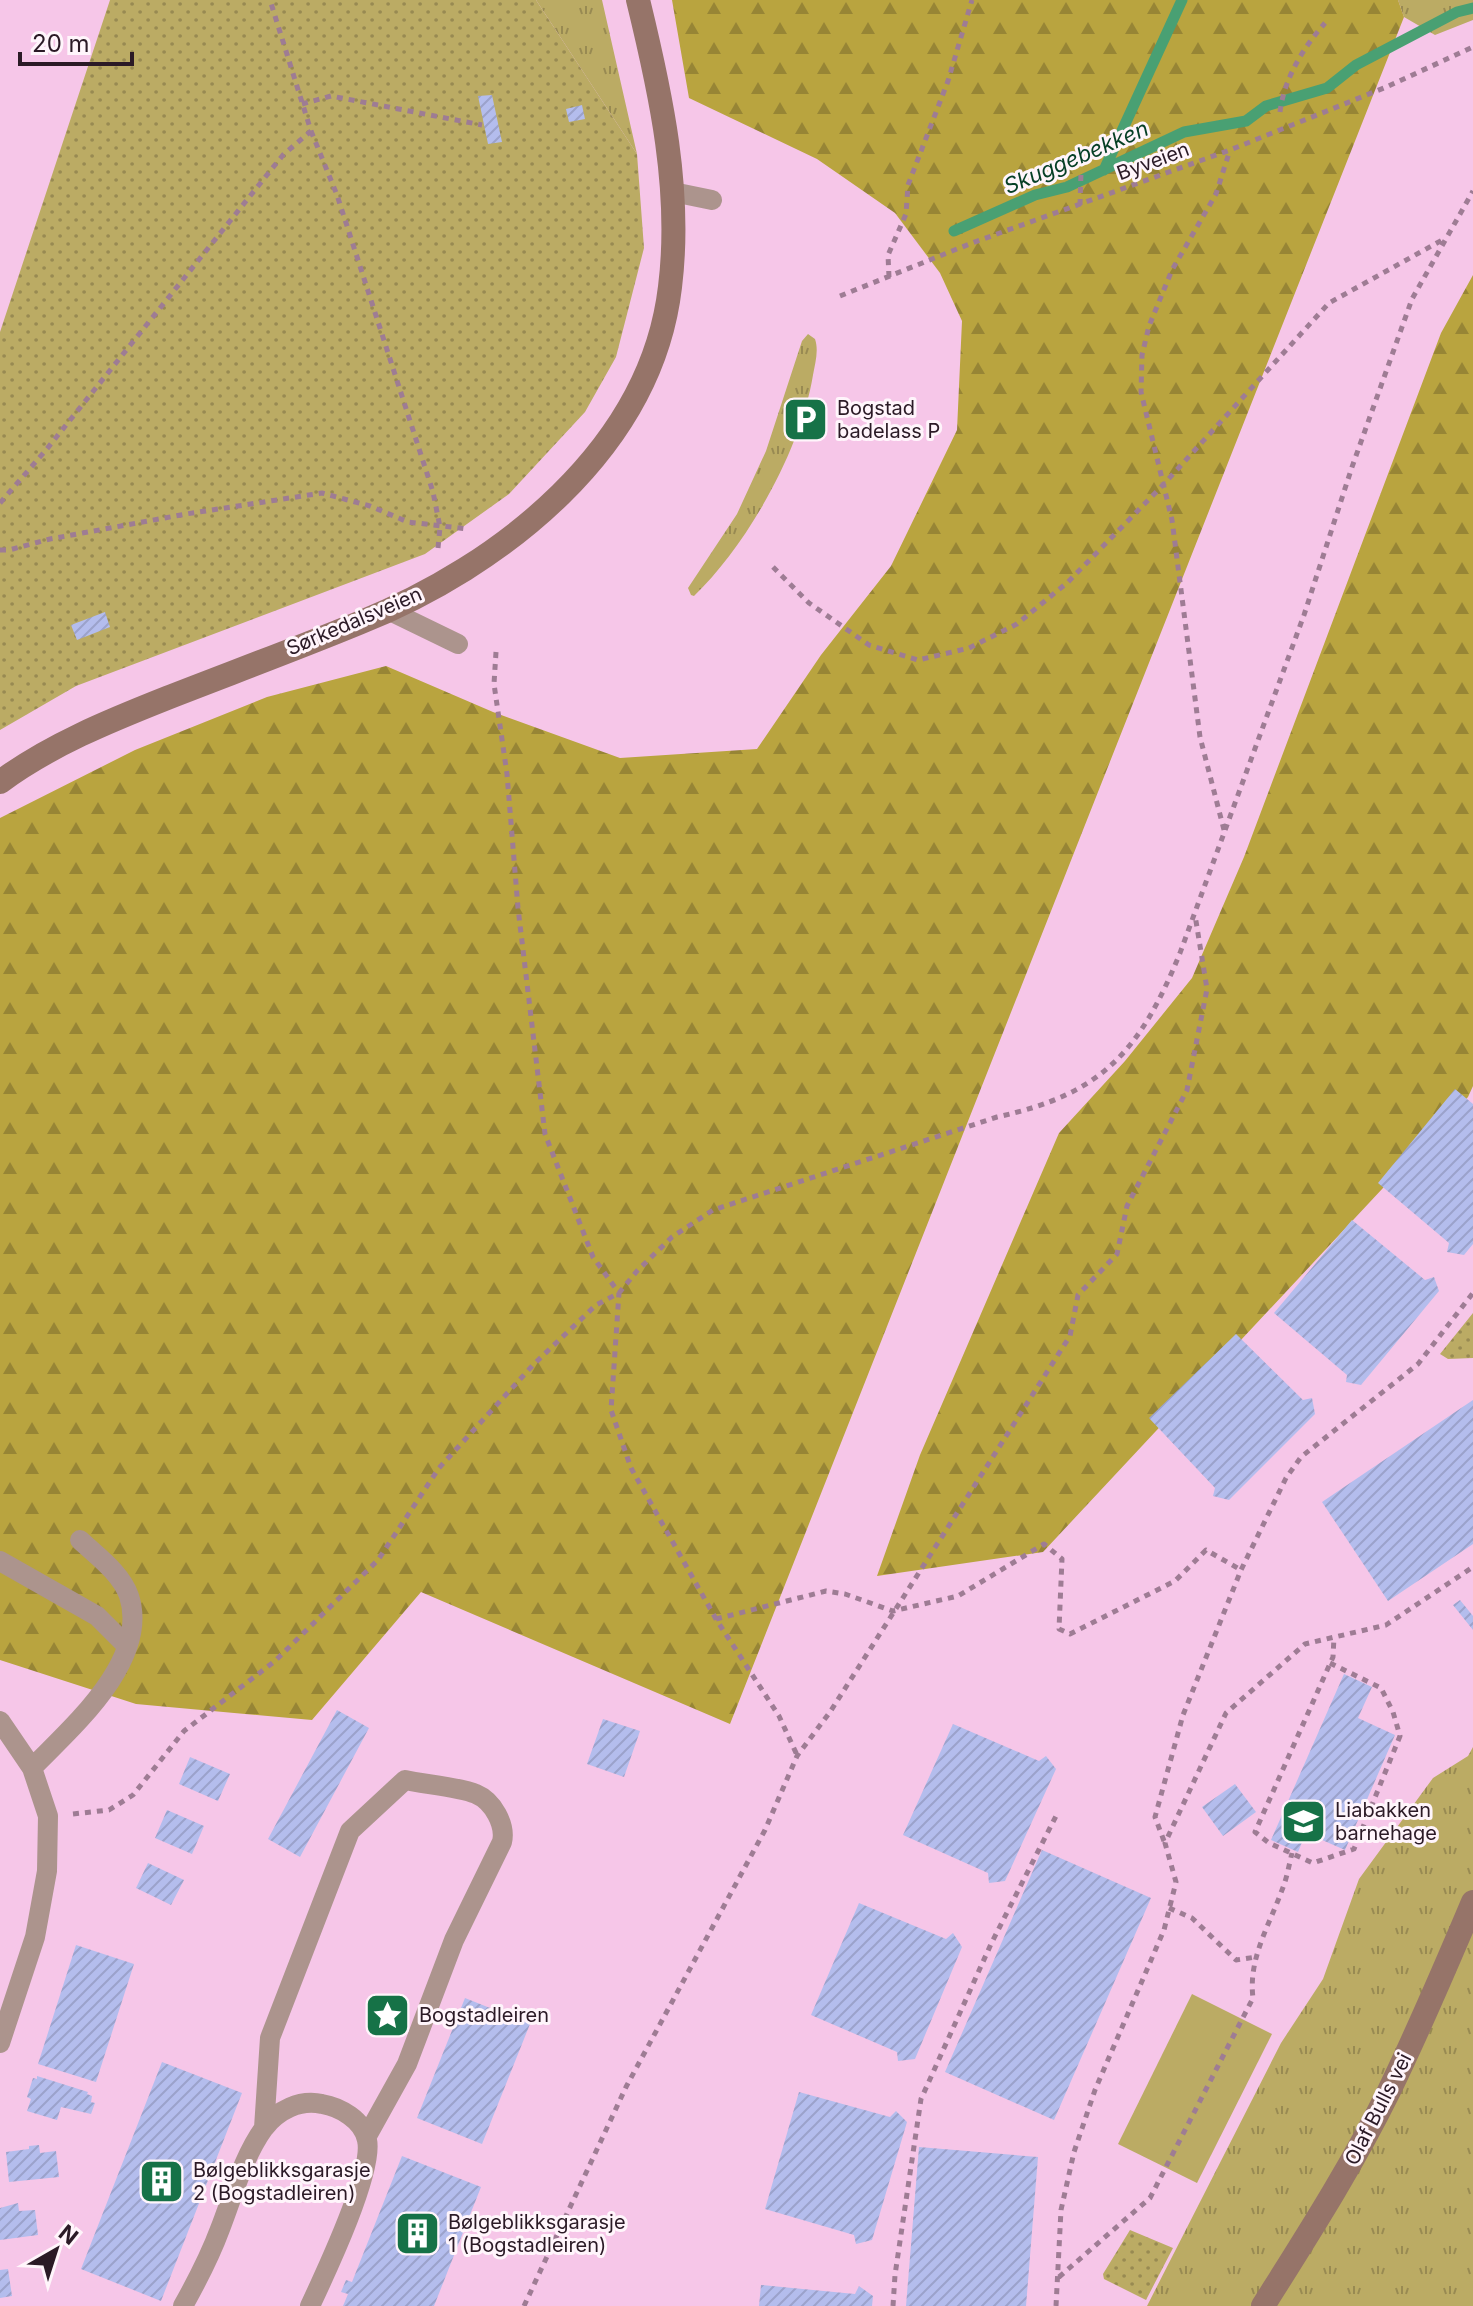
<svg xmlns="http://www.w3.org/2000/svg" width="1473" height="2306" font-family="Inter,sans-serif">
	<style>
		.grass { fill: url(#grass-tufts) }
		.forest { fill: url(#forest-firs) }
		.park { fill: url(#park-dots) }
		.pitch { fill: #bbab64 }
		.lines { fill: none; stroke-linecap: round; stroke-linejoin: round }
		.stream { stroke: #49a073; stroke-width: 11 }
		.building { fill: url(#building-hatch) }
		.path { stroke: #9e7c94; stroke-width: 5; stroke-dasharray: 6 6; stroke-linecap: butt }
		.lane { stroke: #ac948d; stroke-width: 20 }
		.secondary { stroke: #967469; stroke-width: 24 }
		.labels { text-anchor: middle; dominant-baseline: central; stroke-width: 6; stroke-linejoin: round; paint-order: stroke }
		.street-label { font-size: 20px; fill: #2b1a26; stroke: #fff5fb }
		.poi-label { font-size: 20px; fill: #2b1a26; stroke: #fff5fb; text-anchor: start }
		.water-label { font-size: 22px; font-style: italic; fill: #063f25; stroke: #fff5fb }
	</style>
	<defs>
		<pattern id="grass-tufts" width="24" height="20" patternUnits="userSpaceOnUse" patternTransform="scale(2)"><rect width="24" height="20" fill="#bbab64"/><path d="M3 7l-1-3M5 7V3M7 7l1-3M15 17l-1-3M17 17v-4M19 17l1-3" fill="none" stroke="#988a52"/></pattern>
		<pattern id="forest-firs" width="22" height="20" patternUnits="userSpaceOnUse" patternTransform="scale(2)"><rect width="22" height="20" fill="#b9a43f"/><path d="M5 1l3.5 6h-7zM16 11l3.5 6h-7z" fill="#978535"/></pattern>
		<pattern id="park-dots" width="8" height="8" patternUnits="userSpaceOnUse" patternTransform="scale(2)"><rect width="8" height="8" fill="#bbab64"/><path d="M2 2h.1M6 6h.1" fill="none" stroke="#988a52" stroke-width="1.8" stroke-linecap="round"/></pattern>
		<pattern id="building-hatch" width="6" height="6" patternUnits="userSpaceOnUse" patternTransform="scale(2)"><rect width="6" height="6" fill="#b4bded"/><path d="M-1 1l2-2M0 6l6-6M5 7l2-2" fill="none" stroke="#9ba2cb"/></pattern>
	</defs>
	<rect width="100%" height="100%" fill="#f6c6e8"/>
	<!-- grass -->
	<path class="grass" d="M536 0H602L637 154Z
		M1398 0H1473V20L1435 35 1404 17Z
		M808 334 815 339C819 351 815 363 813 375 801 449 748 544 694 596L691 595 688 588 737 514 766 451 802 341Z
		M1473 1747V2306H1147L1281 2043 1323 1979 1359 1879 1433 1778 1468 1756Z"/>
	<!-- forest -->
	<path class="forest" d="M672 0H1398L1404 17 730 1724 421 1592 312 1720 136 1704 0 1660V818L135 750 267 697 386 666 493 712 620 758 757 749 821 655 891 566 957 430 962 321 940 273 895 213 817 159 689 98Z
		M1473 275V1086L1468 1097 1043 1552 877 1576 920 1455 1059 1133 1125 1061 1192 978 1244 857 1441 333Z"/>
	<!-- park -->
	<path class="park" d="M110 0H536L637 154 644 248 616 357 585 412 509 494 425 554 76 686 0 730V332Z
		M1473 1313V1358L1448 1359 1440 1354Z
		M1130 2230 1173 2248 1146 2300 1104 2279 1103 2274Z"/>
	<!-- pitch -->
	<path class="pitch" d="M1192 1994 1272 2034 1197 2183 1118 2144Z"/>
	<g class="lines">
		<!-- stream -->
		<path class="stream" d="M1104 170 1182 0
			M954 231 1035 195 1067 187 1184 132 1246 121 1266 106 1327 88 1356 65 1457 12 1473 8"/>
	</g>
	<!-- building -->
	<path class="building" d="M492 95 502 142 488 144 478 96Z
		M582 105 585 119 569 122 566 109Z
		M105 612 110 627 77 640 71 625Z
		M1455 1089 1473 1104V1244L1464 1255 1447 1252 1449 1243 1378 1183Z
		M1352 1220 1425 1280 1434 1277 1439 1291 1361 1385 1346 1382 1347 1375 1274 1313Z
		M1236 1334 1303 1400 1312 1398 1315 1414 1229 1500 1213 1496 1215 1488 1149 1418Z
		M1473 1400V1544L1388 1601 1322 1502Z
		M1460 1600 1473 1616V1630L1453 1605Z
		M1344 1674 1372 1687 1358 1718 1395 1735 1345 1850 1306 1833 1298 1852 1271 1840Z
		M337 1710 369 1728 300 1857 268 1839Z
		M603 1719 640 1731 624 1777 587 1764Z
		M953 1724 1039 1761 1046 1756 1056 1769 1005 1881 989 1883 988 1873 903 1835Z
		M190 1757 230 1774 218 1801 179 1784Z
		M1235 1784 1256 1812 1223 1836 1202 1807Z
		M167 1810 204 1826 192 1854 155 1838Z
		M1042 1850 1151 1898 1054 2120 945 2072Z
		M148 1863 184 1880 171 1905 136 1888Z
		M859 1903 946 1939 953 1933 962 1947 915 2059 898 2061 897 2052 811 2015Z
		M76 1945 134 1964 96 2082 38 2064Z
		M465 1998 530 2024 482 2144 417 2118Z
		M162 2062 242 2093 161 2301 81 2269Z
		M37 2076 88 2092 87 2094 92 2096 91 2102 95 2103 91 2114 61 2107 57 2120 27 2111 31 2099 27 2097 33 2078 37 2079Z
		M799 2092 890 2117 896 2111 907 2122 872 2240 856 2244 854 2235 765 2209Z
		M39 2145 40 2153 56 2151 59 2177 9 2182 6 2152 29 2149V2146Z
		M919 2147 1038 2157 1026 2306H906Z
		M402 2156 481 2187 434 2306H343L348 2294 341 2292 346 2280 352 2282Z
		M18 2203 19 2211 35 2210 38 2235 0 2240V2208Z
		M8 2269 12 2296 0 2298V2270Z
		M761 2285 855 2294 859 2286 873 2296 872 2306H759Z"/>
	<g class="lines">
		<!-- path -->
		<path class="path" d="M302 104 331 96 482 125
			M1280 112C1284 79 1303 48 1325 23
			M311 131 337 195 433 492 440 527 438 548
			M1080 205 1081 173
			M889 277 888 255 906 214 908 185 948 81 972 0
			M840 296 972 243 1230 150 1384 88 1473 47
			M0 503 46 450 283 155 311 131 270 0
			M0 550H9L50 539 186 514 322 493 370 506 408 522 468 529
			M773 567 809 603 869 645 918 660 969 648 1017 624 1068 582 1163 485 1329 303 1444 239
			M496 652 494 684 507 774 518 908 545 1134 593 1257 619 1293 611 1410 631 1468 716 1619 779 1716 797 1755
			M1224 830 1200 737 1172 520 1141 392 1142 355 1149 326 1172 270 1216 194 1230 150
			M716 1619 826 1591 845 1594 893 1611 958 1596 1044 1544 1062 1559 1059 1629 1070 1634 1175 1581 1206 1550 1241 1570
			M1330 1663 1381 1688 1393 1712 1400 1736 1354 1849 1313 1863 1269 1843 1255 1832 1333 1657 1334 1637
			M73 1814 109 1810 133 1795 184 1731 275 1661 378 1560 439 1468 534 1364 596 1305 619 1293 637 1271 672 1237 713 1210 997 1117C1103 1094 1140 1051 1180 953L1304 615 1352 467 1412 299 1473 191
			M1164 1841 1155 1817 1183 1715 1241 1570 1286 1478 1301 1457 1418 1364 1473 1293
			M1169 1908 1192 1918 1236 1960 1256 1957
			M1059 2277 1150 2198 1253 1998C1248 1959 1269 1926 1282 1890 1287 1878 1289 1865 1292 1853
			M524 2306 626 2087 765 1830 797 1756 830 1712 1070 1336 1078 1295 1117 1254 1127 1206 1187 1090 1207 989 1195 915
			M893 2306 895 2275 921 2099 991 1944 1056 1816
			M1056 2306 1061 2210 1074 2152 1095 2090 1164 1930 1176 1882 1165 1843 1226 1713 1305 1644 1386 1625 1473 1567"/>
		<!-- lane -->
		<path class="lane" d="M673 192 712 200
			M388 610 458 644
			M0 1561 97 1616 127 1646
			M0 1721 32 1768 48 1816 47 1871 35 1937 0 2043
			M32 1768C72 1727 150 1660 129 1596 121 1573 97 1556 80 1540
			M264 2128 270 2038 350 1831 405 1780C423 1784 461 1787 476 1794 493 1801 506 1825 502 1842L454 1940 407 2064 367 2136
			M183 2306C197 2281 210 2256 220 2229 233 2196 243 2157 264 2128 278 2110 300 2099 322 2104 340 2107 363 2120 367 2140 374 2171 325 2274 310 2306"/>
		<!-- secondary -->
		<path class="secondary" d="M0 782C50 745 109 721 167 698 231 673 296 649 359 623 501 566 651 449 670 287 682 191 661 94 638 0
			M1263 2306C1307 2236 1352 2166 1389 2091 1419 2029 1446 1966 1473 1902"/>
	</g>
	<!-- icons -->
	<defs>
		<symbol id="parking-square" viewBox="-11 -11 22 22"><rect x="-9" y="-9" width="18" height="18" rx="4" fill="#167247" stroke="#fff5fb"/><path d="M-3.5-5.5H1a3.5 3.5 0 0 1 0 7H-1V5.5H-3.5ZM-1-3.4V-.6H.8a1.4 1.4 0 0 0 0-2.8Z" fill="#fff"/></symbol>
		<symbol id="school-square" viewBox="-11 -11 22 22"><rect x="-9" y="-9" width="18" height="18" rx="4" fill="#167247" stroke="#fff5fb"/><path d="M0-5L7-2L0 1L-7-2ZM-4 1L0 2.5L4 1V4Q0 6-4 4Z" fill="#fff"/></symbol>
		<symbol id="sight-square" viewBox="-11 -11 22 22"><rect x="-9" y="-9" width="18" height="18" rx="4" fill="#167247" stroke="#fff5fb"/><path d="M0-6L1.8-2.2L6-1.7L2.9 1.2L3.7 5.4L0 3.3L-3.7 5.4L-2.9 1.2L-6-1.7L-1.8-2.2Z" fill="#fff"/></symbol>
		<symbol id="building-square" viewBox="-11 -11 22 22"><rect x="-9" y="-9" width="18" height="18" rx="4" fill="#167247" stroke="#fff5fb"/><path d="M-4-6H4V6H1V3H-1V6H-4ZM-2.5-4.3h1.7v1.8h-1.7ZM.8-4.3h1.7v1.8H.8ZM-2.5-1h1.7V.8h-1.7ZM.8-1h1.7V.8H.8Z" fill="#fff"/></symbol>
	</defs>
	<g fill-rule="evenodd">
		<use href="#parking-square" x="780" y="394" width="51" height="51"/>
		<use href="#school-square" x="1278" y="1796" width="51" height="51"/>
		<use href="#sight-square" x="362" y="1990" width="51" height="51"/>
		<use href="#building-square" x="136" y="2156" width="51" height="51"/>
		<use href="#building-square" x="392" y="2208" width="51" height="51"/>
	</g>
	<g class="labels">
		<!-- street labels -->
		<g class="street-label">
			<text transform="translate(1153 161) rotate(-20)">Byveien</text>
			<text transform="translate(354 621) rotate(-23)">Sørkedalsveien</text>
			<text transform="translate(1378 2109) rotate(-63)">Olaf Bulls vei</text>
		</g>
		<!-- poi labels -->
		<g class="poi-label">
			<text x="837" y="408">Bogstad<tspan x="837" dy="23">badelass P</tspan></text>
			<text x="1335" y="1810">Liabakken<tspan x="1335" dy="23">barnehage</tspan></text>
			<text x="419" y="2015">Bogstadleiren</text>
			<text x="193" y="2170">Bølgeblikksgarasje<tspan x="193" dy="23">2 (Bogstadleiren)</tspan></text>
			<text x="448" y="2222">Bølgeblikksgarasje<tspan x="448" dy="23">1 (Bogstadleiren)</tspan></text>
		</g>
		<!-- water labels -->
		<g class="water-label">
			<text transform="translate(1076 157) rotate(-23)">Skuggebekken</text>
		</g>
	</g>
	<!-- north arrow -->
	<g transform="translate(56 2250) rotate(39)" stroke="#fff5fb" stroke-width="6" paint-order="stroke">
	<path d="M0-6L14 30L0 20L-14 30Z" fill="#2b1a26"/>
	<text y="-12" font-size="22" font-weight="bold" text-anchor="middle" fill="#2b1a26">N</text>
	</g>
	<!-- scale -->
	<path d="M20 52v12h112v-12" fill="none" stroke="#2b1a26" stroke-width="4"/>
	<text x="32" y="52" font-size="24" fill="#2b1a26" stroke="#fff5fb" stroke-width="6" paint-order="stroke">20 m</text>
</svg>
